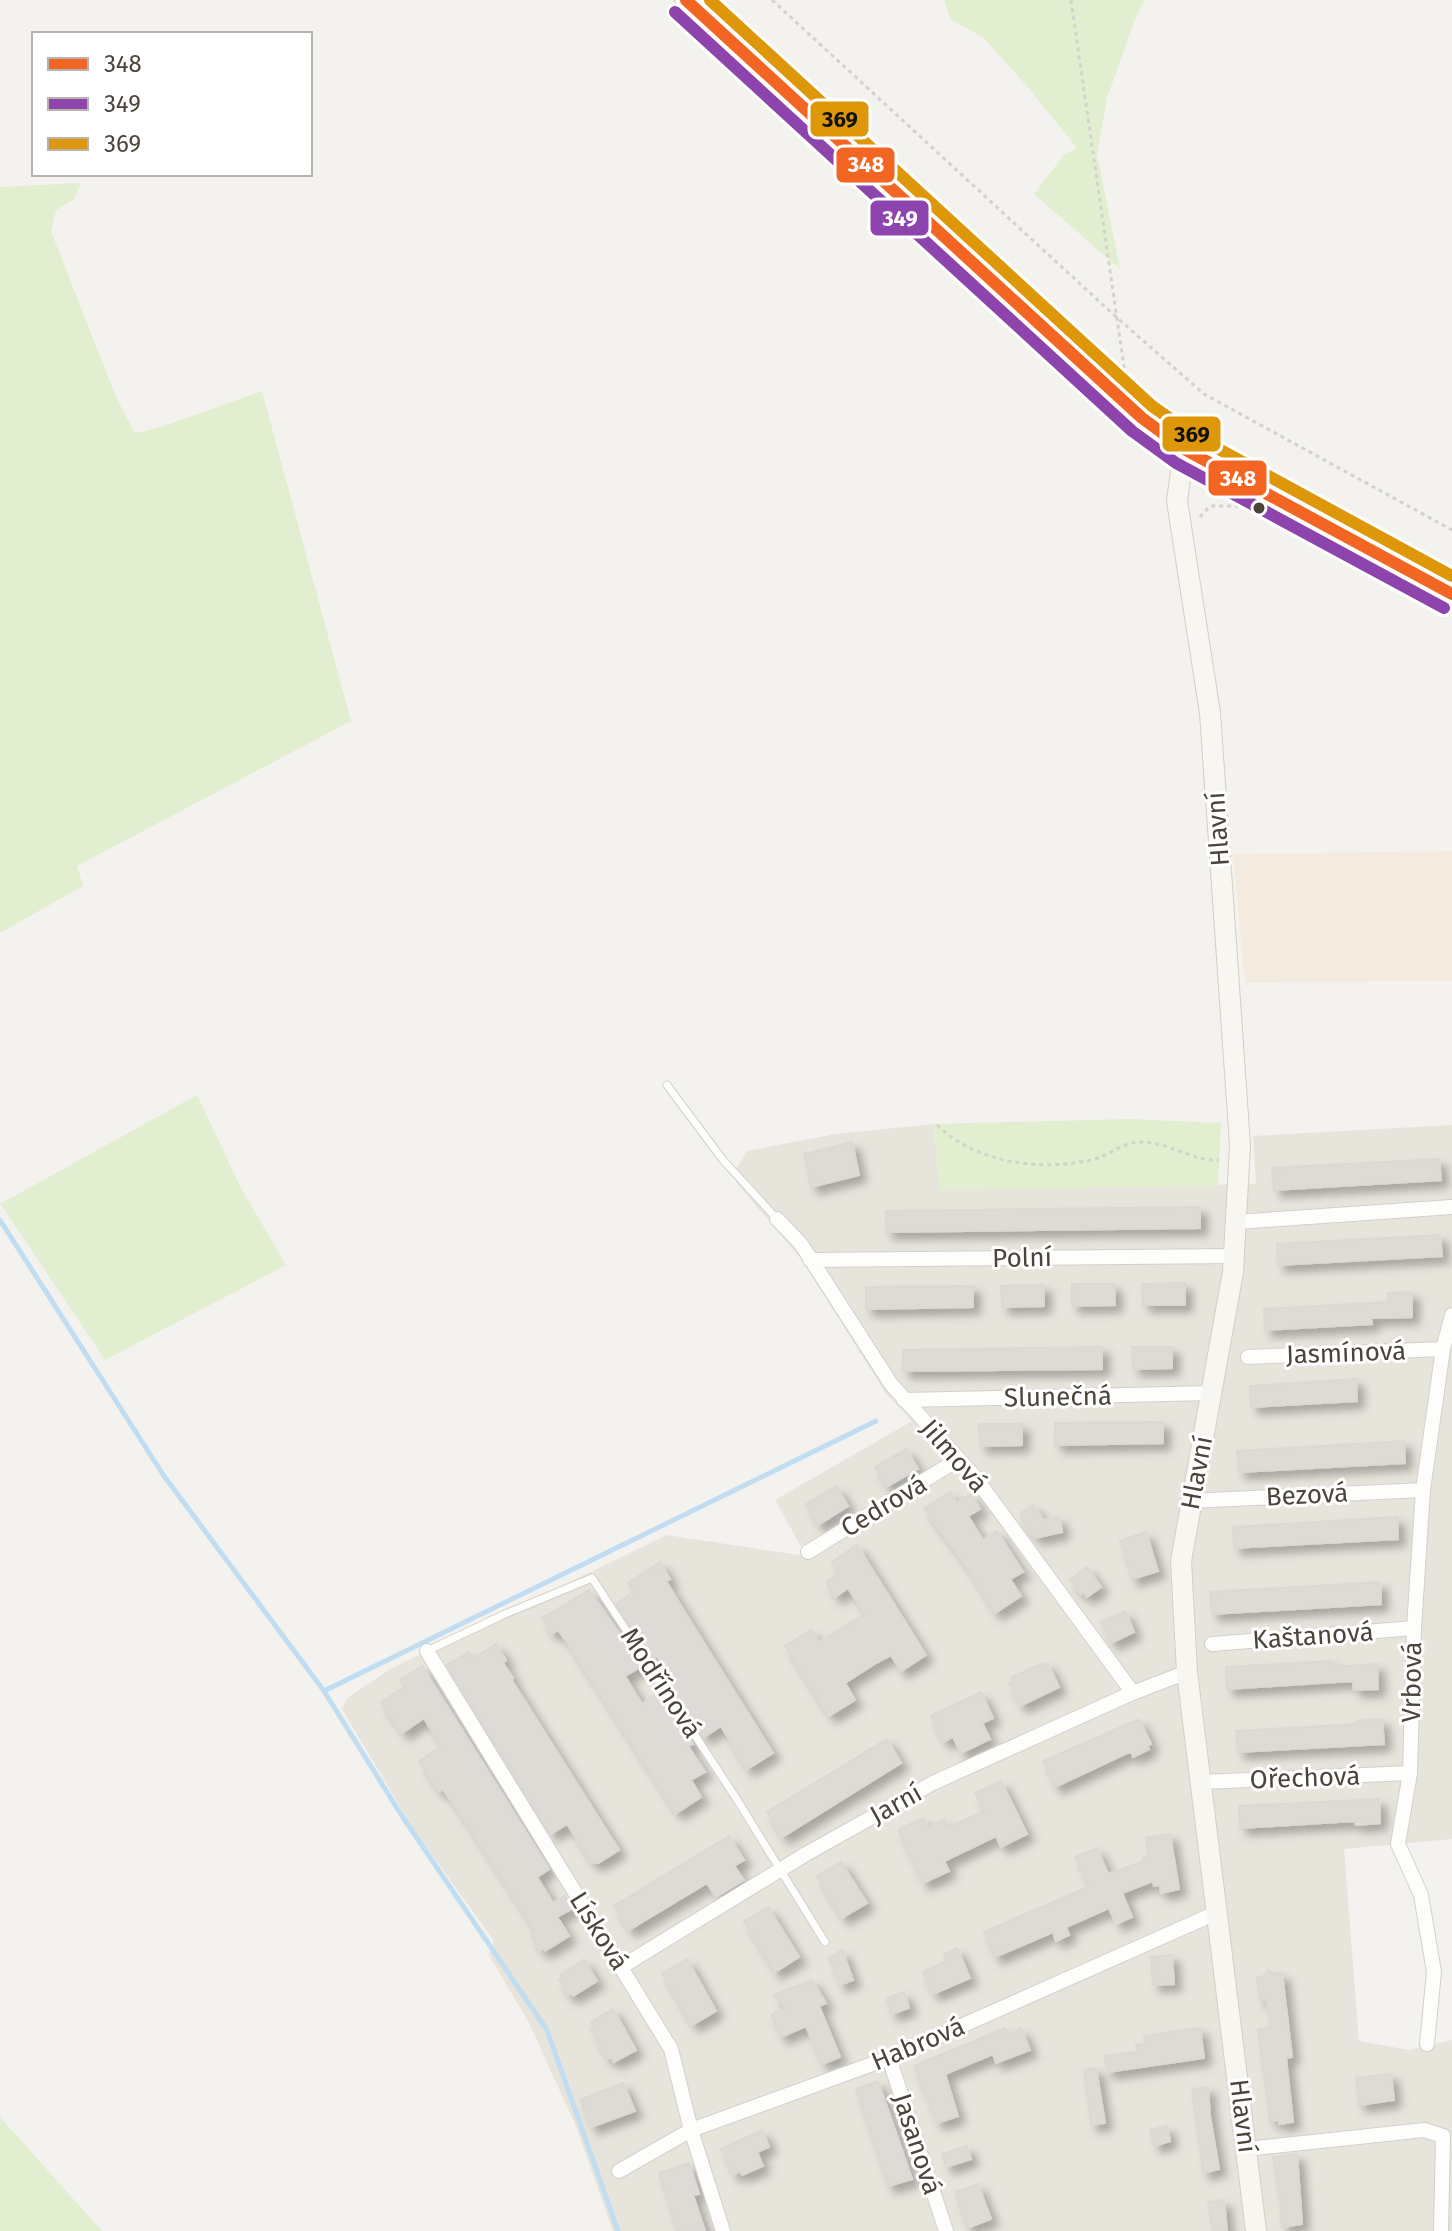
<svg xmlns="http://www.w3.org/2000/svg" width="1452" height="2231" font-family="'Fira Sans',sans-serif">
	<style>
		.residential { fill: #e7e4dc }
		.commercial { fill: #f3ebdf }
		.green { fill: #e1eecf }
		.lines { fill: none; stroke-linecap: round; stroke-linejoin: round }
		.stream { stroke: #c0ddf1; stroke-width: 5 }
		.building { fill: #dedbd6; stroke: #dcd9d4; stroke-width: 2; filter: url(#shadow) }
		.lane-casing { stroke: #d2d0cb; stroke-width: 9 }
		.street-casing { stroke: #d2d0cb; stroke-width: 16 }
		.secondary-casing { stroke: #d3cfc5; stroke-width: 22 }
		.primary-casing { stroke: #d6cebb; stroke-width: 24 }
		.path { stroke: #d3d2cc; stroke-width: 3; stroke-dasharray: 4 4; stroke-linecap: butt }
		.lane { stroke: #fdfdfc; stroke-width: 7 }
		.street { stroke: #fdfdfc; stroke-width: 14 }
		.secondary { stroke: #f7f6f1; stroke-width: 20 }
		.primary { stroke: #f2efe6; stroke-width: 22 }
		.bus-1-casing { stroke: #fff; stroke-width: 18 }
		.bus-2-casing { stroke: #fff; stroke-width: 18 }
		.bus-3-casing { stroke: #fff; stroke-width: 18 }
		.bus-1 { stroke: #f26522; stroke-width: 12 }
		.bus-2 { stroke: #8e44ad; stroke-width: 12 }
		.bus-3 { stroke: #dd9709; stroke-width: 12 }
		.bus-dot { fill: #4b4439; stroke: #fff; stroke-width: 3 }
		.labels { text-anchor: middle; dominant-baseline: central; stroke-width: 6; stroke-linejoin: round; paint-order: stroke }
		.street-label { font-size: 26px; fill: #4b4439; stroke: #fff }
		.line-badge { stroke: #fff; stroke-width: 3 }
		.badge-label { font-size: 22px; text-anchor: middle; font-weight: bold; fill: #fff }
		.pale-badge-label { font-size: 22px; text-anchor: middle; font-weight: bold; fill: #111 }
	</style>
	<defs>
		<filter id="shadow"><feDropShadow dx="7" dy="7" stdDeviation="4" flood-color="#0004"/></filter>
	</defs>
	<rect width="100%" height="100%" fill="#f4f2ee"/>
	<!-- residential -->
	<path class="residential" d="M934 1124 940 1190 1256 1184 1253 1136 1452 1125V1839L1344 1849 1359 2041 1409 2050 1452 2040V2231H613L575 2124 529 2023 489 1955 494 1941 412 1827 342 1709 347 1698 392 1668 667 1535 799 1555 808 1559 775 1500 912 1421 886 1394 801 1259 736 1182 737 1168 747 1151 835 1134Z"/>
	<!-- commercial -->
	<path class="commercial" d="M1452 851V981L1245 983 1233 854Z"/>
	<!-- green -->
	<path class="green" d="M944 0H1145L1137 14 1107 98 1097 154 1120 269 1034 194 1064 155 1077 148 1032 92 983 37 950 19Z
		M81 183 74 199 56 210 51 231 116 397 135 433 158 428 262 391 351 721 77 866 83 886 0 933V187Z
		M197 1095 241 1188 286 1265 105 1360 0 1203V1202L2 1203Z
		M1129 1119 1221 1123 1218 1186 940 1190 934 1124Z
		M0 2117 102 2231H0Z"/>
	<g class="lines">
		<!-- stream -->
		<path class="stream" d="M0 1220 164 1476 324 1691 402 1816 547 2030 618 2231
			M324 1691 876 1421"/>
	</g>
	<!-- building -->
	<path class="building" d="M852 1142 859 1175 811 1187 804 1154Z
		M1439 1159 1441 1180 1274 1190 1272 1168Z
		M1200 1207V1228L886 1232V1211Z
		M1440 1235 1442 1256 1278 1265 1277 1244Z
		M1185 1283V1305H1143L1142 1284Z
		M1072 1284H1114L1115 1305 1072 1306Z
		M1044 1285V1306L1002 1307 1001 1286Z
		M973 1286V1307L866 1309V1287Z
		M1412 1292V1317L1371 1318 1372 1324 1265 1330 1264 1309 1389 1302 1388 1293Z
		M1102 1347V1369L903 1371V1350Z
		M1132 1347H1172V1368L1133 1369Z
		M1356 1379 1357 1401 1251 1407 1250 1386Z
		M1163 1422V1443L1055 1445V1423Z
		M979 1424H1022V1445L980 1446Z
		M1404 1441 1405 1463 1239 1472 1237 1451Z
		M906 1449 918 1469 886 1487 875 1467Z
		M836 1486 848 1506 818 1525 806 1504Z
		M950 1492 957 1503 971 1494 980 1509 968 1516 983 1540 997 1531 1023 1572 1010 1579 1021 1596 995 1613 964 1563 924 1509Z
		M1033 1505 1044 1520 1059 1517 1062 1532 1035 1538 1021 1519V1513Z
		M1397 1517 1398 1539 1234 1548 1233 1527Z
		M1146 1532 1158 1571 1132 1579 1120 1541Z
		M857 1545 926 1655 901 1671 891 1655 876 1663 845 1683 855 1700 829 1716 785 1646 811 1630 819 1642 865 1614 848 1588 835 1597 826 1582 839 1574 832 1562Z
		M660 1562 670 1579 666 1581 686 1614 773 1753 747 1769 721 1726 704 1737 670 1686 674 1683 657 1656 653 1659 616 1604 634 1592 628 1583Z
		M1087 1567 1101 1587 1087 1597 1083 1592 1081 1594 1070 1580Z
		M1380 1582 1381 1604 1212 1614 1210 1592Z
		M589 1590 642 1666 625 1676 642 1704 659 1693 693 1744 688 1746 705 1772 691 1780 701 1797 676 1813 569 1645 558 1630 552 1634 542 1618Z
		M1125 1611 1134 1632 1111 1643 1101 1622Z
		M496 1644 506 1660 503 1663 513 1678 511 1679 619 1850 598 1863H592L567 1824 551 1834 447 1665 469 1652 473 1659Z
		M1332 1661V1667L1377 1664 1378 1689 1354 1690 1353 1681 1227 1689 1226 1667Z
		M1043 1663 1044 1666 1048 1664 1059 1687 1020 1706 1009 1683 1013 1681 1012 1677Z
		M422 1666 549 1869 537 1877 553 1903 565 1896 573 1908 557 1917 569 1936 545 1951 543 1948 540 1950 531 1936 534 1933V1929L468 1825 443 1789 439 1791 419 1761 441 1746 424 1718 402 1733 381 1702 404 1687 400 1680Z
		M981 1692 993 1718 982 1723 990 1739 961 1753 953 1737 943 1742 931 1716Z
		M1139 1719 1151 1744 1147 1746 1149 1749 1133 1757 1132 1753H1127L1055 1787 1043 1761Z
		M1382 1719 1384 1744 1238 1752 1236 1731 1358 1724V1721Z
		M887 1739 901 1763 782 1837 767 1812Z
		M1001 1781 1027 1834 1001 1847 996 1836 944 1861 949 1871 923 1883 898 1830 923 1818 928 1827 944 1820 948 1828 984 1811 975 1793Z
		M1379 1799 1380 1823 1356 1825 1355 1821 1240 1828 1239 1806Z
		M1170 1834 1179 1889 1161 1893 1160 1885 1154 1886 1153 1881 1122 1893 1132 1917 1116 1924 1109 1908 1066 1927 1069 1935 1056 1941 1053 1932 995 1957 984 1932 1088 1887 1075 1857 1097 1848 1108 1874 1144 1861V1857L1149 1856 1146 1838Z
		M729 1836 744 1860 734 1866 744 1880 716 1897 707 1883 629 1930 614 1906Z
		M841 1862 867 1903 842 1918 817 1876Z
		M768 1907 799 1957 775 1972 744 1921Z
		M957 1948 970 1978 933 1994 923 1972 947 1961 944 1954Z
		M842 1950 853 1980 840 1985 829 1958Z
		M1172 1955 1174 1984 1153 1985 1151 1957Z
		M687 1959 716 2011 692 2025 662 1973Z
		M584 1960 597 1981 573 1996 571 1993 568 1995 559 1980 562 1978 560 1975Z
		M1268 1970 1275 1974 1282 1973 1292 2057 1286 2058 1293 2122 1279 2124V2120L1270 2121 1258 2029 1271 2028 1267 2000H1260L1257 1977 1264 1976Z
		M812 1980 826 2003 819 2006 840 2057 822 2064 806 2026 781 2037 771 2015 785 2008 774 1995Z
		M904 1992 909 2008 892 2014 886 1998Z
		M613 2009 636 2050 614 2062 611 2057 607 2059 591 2029 594 2027 591 2022Z
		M1005 2028 1008 2036 1021 2028 1030 2050 996 2063 993 2054 945 2074 958 2116 937 2123 914 2066Z
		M1200 2028 1204 2058 1107 2072 1105 2056 1138 2052 1136 2045 1145 2044 1144 2036Z
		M1096 2068 1105 2123 1091 2125 1084 2070Z
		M1391 2074 1394 2100 1359 2105 1356 2078Z
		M878 2081 912 2179 888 2186 856 2089Z
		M623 2083 635 2111 591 2127 580 2100Z
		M1208 2087 1210 2116 1219 2169 1203 2173 1192 2089Z
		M1167 2126 1170 2141 1154 2146 1150 2130Z
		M762 2130 769 2147 757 2152 763 2166 742 2175 740 2171 733 2175 721 2149Z
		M967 2146 971 2159 946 2167 942 2154Z
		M1297 2154 1302 2224 1282 2227 1280 2212H1282L1273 2157Z
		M689 2163 699 2194 693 2195 705 2231H677L659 2173Z
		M978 2184 991 2219 967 2228 955 2192Z
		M1224 2200 1227 2231H1213L1208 2202Z"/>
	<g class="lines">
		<defs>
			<path id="lane" d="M667 1085 723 1160 777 1219
				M427 1651 505 1614 592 1578 736 1798 825 1942"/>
			<path id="street" d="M777 1219 801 1244 891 1384 975 1477 1133 1693
				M1236 1222 1452 1207
				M810 1260 1234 1256
				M1248 1357 1443 1349
				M904 1400 1212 1393
				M1190 1501 1423 1490
				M808 1552 959 1459
				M1212 1644 1414 1628
				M427 1651 671 2049 691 2130 723 2231
				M1201 1782 1410 1773
				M621 1967 806 1854 933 1783 1130 1694 1187 1672
				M1427 2044 1434 1972 1421 1895 1398 1844 1410 1773 1414 1628 1423 1490 1443 1349 1452 1315
				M889 2058 946 2231
				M1247 2149 1424 2130 1443 2136 1441 2231
				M619 2171 691 2130 889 2058 1216 1913"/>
			<path id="secondary" d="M1184 449 1177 501 1210 713 1240 1145 1233 1272 1181 1561 1187 1672 1256 2231"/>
			<path id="primary" d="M686 0 1142 418 1184 449 1452 594"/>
		</defs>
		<!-- lane casing -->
		<use href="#lane" class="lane-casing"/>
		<!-- street casing -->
		<use href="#street" class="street-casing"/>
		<!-- secondary casing -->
		<use href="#secondary" class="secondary-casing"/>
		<!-- primary casing -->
		<use href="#primary" class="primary-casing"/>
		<!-- path -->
		<path class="path" d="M772 0 1115 316 1204 394 1452 530
			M1071 0 1125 374
			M1200 517 1210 506H1239
			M937 1125C977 1164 1043 1172 1095 1159 1112 1154 1123 1142 1141 1142 1169 1142 1191 1161 1219 1160"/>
		<!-- lane -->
		<use href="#lane" class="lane"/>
		<!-- street -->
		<use href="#street" class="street"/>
		<!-- secondary -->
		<use href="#secondary" class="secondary"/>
		<!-- primary -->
		<use href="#primary" class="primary"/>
		<defs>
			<path id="bus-1" d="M686 0 1142 418 1184 449 1452 594"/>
			<path id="bus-2" d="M675 12 1132 431 1176 463 1444 608"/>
			<path id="bus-3" d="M710 0 1152 406 1193 435 1452 576"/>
		</defs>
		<!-- bus-1 casing -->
		<use href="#bus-1" class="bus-1-casing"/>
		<!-- bus-2 casing -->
		<use href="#bus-2" class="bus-2-casing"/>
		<!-- bus-3 casing -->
		<use href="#bus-3" class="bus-3-casing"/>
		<!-- bus-1 -->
		<use href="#bus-1" class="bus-1"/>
		<!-- bus-2 -->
		<use href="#bus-2" class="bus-2"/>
		<!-- bus-3 -->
		<use href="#bus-3" class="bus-3"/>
	</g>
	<!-- markers -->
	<circle class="bus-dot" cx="1259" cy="508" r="7"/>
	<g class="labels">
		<!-- street labels -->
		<g class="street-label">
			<text transform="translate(1218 829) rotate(-94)">Hlavní</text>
			<text transform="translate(1022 1258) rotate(-1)">Polní</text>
			<text transform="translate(1346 1353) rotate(-2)">Jasmínová</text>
			<text transform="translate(1058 1397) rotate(-1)">Slunečná</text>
			<text transform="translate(954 1456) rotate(49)">Jilmová</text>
			<text transform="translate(1197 1473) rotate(-79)">Hlavní</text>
			<text transform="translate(1307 1495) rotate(-3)">Bezová</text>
			<text transform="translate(884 1506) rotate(-31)">Cedrová</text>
			<text transform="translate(1313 1636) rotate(-4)">Kaštanová</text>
			<text transform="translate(1412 1682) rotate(-89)">Vrbová</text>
			<text transform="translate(661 1683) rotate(57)">Modřínová</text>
			<text transform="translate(1305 1778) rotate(-2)">Ořechová</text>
			<text transform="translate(896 1804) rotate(-29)">Jarní</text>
			<text transform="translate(599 1931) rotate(58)">Lísková</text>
			<text transform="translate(918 2044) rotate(-23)">Habrová</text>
			<text transform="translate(1243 2116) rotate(83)">Hlavní</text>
			<text transform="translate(917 2144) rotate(72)">Jasanová</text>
		</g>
	</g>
	<g class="line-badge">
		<rect x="809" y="100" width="61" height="38" rx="8" fill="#dd9709"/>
		<rect x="835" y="146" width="61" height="38" rx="8" fill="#f26522"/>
		<rect x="869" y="199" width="61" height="38" rx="8" fill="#8e44ad"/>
		<rect x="1161" y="415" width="61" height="38" rx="8" fill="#dd9709"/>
		<rect x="1207" y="459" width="61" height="38" rx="8" fill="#f26522"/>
	</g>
	<g class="badge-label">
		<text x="866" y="172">348</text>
		<text x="900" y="226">349</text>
		<text x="1238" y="486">348</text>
	</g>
	<g class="pale-badge-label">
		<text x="840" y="127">369</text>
		<text x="1192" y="442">369</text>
	</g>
	<!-- legend -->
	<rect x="32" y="32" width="280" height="144" fill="#ffffff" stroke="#b7b4b0" stroke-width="2"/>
	<rect x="48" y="58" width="40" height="12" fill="#f26522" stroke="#b7b4b0" stroke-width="2"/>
	<text x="104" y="72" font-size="24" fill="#4b4439">348</text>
	<rect x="48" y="98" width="40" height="12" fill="#8e44ad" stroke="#b7b4b0" stroke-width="2"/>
	<text x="104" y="112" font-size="24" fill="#4b4439">349</text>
	<rect x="48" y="138" width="40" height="12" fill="#dd9709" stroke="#b7b4b0" stroke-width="2"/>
	<text x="104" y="152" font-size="24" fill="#4b4439">369</text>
</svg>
